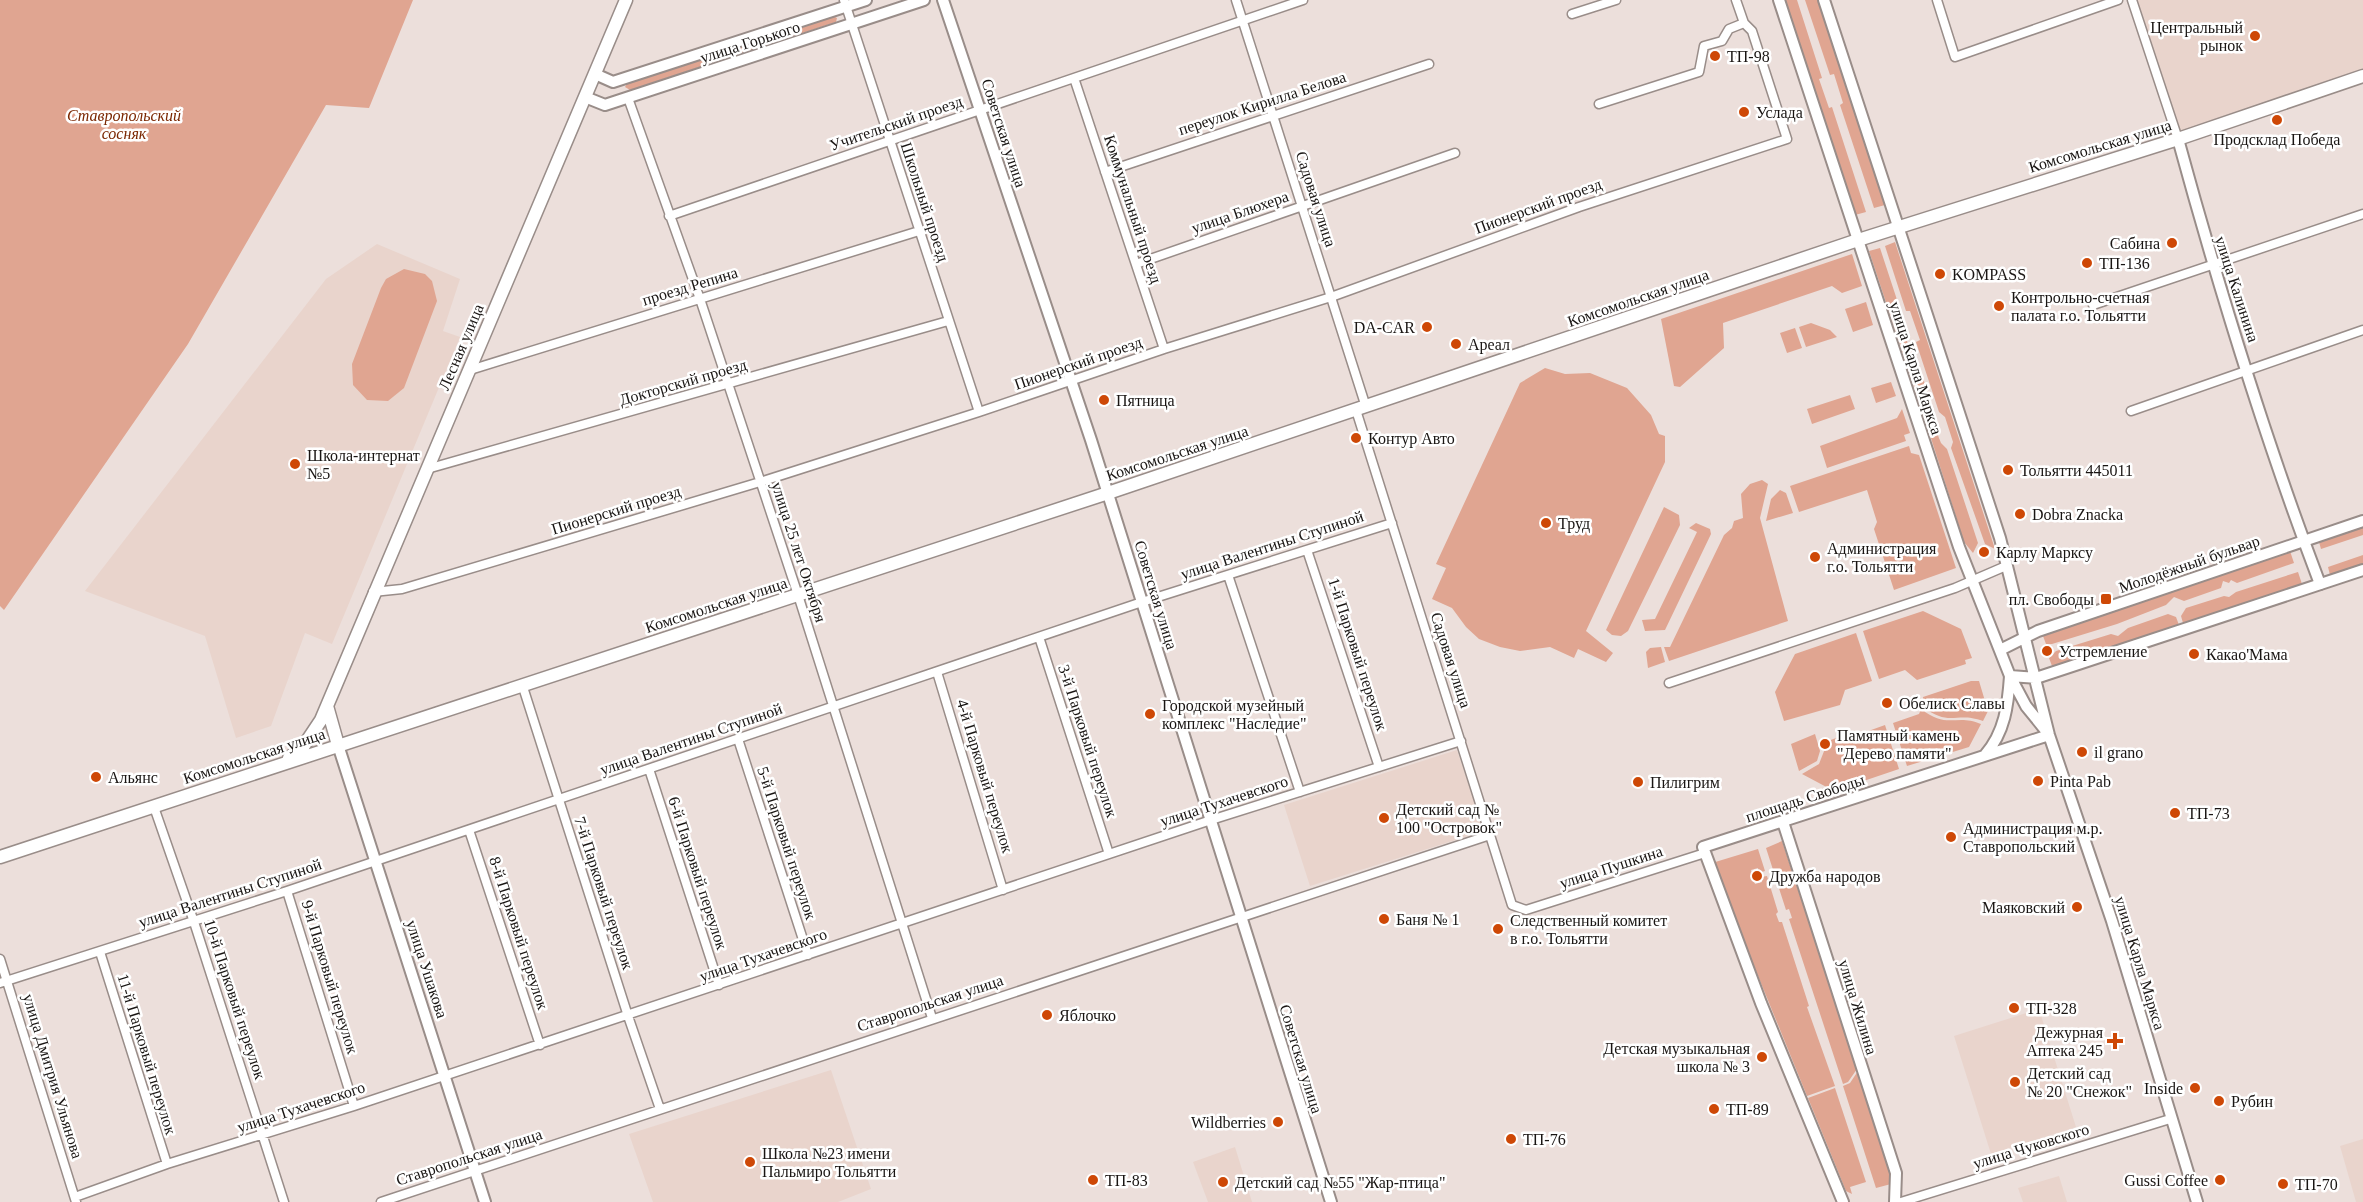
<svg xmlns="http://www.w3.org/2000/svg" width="2363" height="1202" font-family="'Times New Roman',serif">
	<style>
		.built { fill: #e9d4cc }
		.green { fill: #e0a591 }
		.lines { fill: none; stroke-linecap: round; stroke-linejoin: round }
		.minor-casing { stroke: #998d89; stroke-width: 11 }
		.tertiary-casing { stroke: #998d89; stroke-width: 14 }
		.secondary-casing { stroke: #998d89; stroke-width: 14 }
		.primary-casing { stroke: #998d89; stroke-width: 15 }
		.minor { stroke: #fff; stroke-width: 8 }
		.tertiary { stroke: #fff; stroke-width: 10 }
		.secondary { stroke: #fff; stroke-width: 10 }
		.primary { stroke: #fff; stroke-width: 12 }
		.poi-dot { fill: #ce4806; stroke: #fff; stroke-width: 2 }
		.labels { text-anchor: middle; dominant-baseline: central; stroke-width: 5; stroke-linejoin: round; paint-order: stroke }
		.poi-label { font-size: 16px; fill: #191513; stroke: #fff; text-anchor: start }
		.street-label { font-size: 16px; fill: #191513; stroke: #fff }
		.park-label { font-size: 16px; font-style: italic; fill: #7a2600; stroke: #fff }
	</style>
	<rect width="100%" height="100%" fill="#ecdfdb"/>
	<!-- built -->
	<path class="built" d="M2135 0H2363V73L2180 135Z
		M377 244 460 279 443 331 460 337 332 644 305 633 271 726 236 738 205 636 85 591 326 279Z
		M1457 750 1484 831 1310 886 1284 805Z
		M2039 1009 2076 1127 1991 1154 1954 1036Z
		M831 1070 871 1189 838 1202H653L629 1134Z
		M2363 1139V1202H2356L2340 1146Z
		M1235 1147 1252 1202H1208L1193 1162Z
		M2059 1176 2067 1202H2023L2018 1188Z"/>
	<!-- green -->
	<path class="green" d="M0 0H413L369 108 326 105 188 344 4 610 0 606Z
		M1785 0H1797L1822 78 1819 79 1829 108 1832 107 1866 212 1855 215Z
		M1805 0H1818L1885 205 1874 208 1840 105 1843 103 1834 74 1830 75Z
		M833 16 837 18 836 22 630 90 625 87 628 82Z
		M1895 242 1995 549 1985 544 1951 448 1953 442 1945 417 1939 412 1916 342 1920 340 1910 311H1906L1885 246Z
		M1880 248 1901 312 1898 314 1908 344 1912 343 1934 413 1933 420 1936 430 1929 432 1869 251Z
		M1852 254 1862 286 1842 293 1832 286 1723 323 1724 348 1680 387 1674 386 1661 319Z
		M404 269 425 274 432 281 437 301 404 388 388 401 367 400 353 385 352 364 381 288 386 279Z
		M1866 302 1873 325 1853 332 1845 309Z
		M1811 323 1830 330 1837 337 1806 347 1799 327Z
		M1795 328 1802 348 1787 353 1780 333Z
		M1545 368 1565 374 1590 373 1627 388 1651 415 1659 434 1665 436V462L1586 631 1613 653 1606 662 1578 649 1574 658 1550 647 1520 651 1500 647 1479 639 1466 627 1452 608 1432 599 1446 568 1436 564 1520 383Z
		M1891 382 1896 396 1876 403 1871 388Z
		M1850 395 1855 409 1812 424 1807 409Z
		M1902 409 1910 433 1904 435 1906 441 1827 468 1820 446 1897 418Z
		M1937 433 1941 443 1947 449 1978 543 1973 553 1964 542 1930 435Z
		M1909 446 1911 453 1919 455 1956 568 1894 590 1874 529 1877 522 1867 490 1799 512 1790 486Z
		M1762 480 1768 484 1760 518 1788 621 1669 661 1664 647H1670L1724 535 1732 528 1734 521 1743 518 1741 494 1750 484Z
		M1780 490 1786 493 1793 513 1766 521 1771 499Z
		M1664 507 1679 515 1680 525 1628 631 1621 636 1612 635 1606 630Z
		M1696 523 1710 529 1711 534 1665 630 1645 631 1642 620 1655 619 1697 532 1689 528Z
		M2363 527V535L2321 549 2319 542Z
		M2290 551 2294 563 2237 583 2231 580 2229 583 2223 581 2221 588 2184 601 2174 597 2166 605 2117 624 2052 644H2046L2043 636Z
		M2363 555V564L2330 575 2328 567Z
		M2298 572 2302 584 2183 623 2181 616 2186 608 2224 596 2229 597 2236 592Z
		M1923 611 1961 629 1972 658 1965 660 1966 664 1917 680 1905 670 1879 679 1863 631Z
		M2168 614 2176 617 2179 625 2052 666 2049 658 2056 651 2111 634 2118 636 2128 628Z
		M1856 633 1872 681 1845 690 1840 705 1784 721 1775 692 1795 654Z
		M1661 647 1665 662 1648 668 1646 652 1650 648Z
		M1971 681H1979L1988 711 1983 721C1955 711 1950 728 1922 706L1923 697Z
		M1921 709C1948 730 1956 713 1981 724L1969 747 1907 766 1893 723 1919 714Z
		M1885 725 1899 769 1834 791 1802 774 1819 764 1828 741 1855 731 1860 734Z
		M1815 734 1820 751 1817 761 1799 771 1791 744Z
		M1782 841 1857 1069 1848 1082 1843 1084 1789 919 1792 918 1789 909 1786 910 1766 848Z
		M1758 849 1765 871 1759 873 1758 868 1751 870 1755 884 1762 882 1761 877 1767 876 1778 912 1776 914 1779 922H1782L1809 1006 1807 1007 1835 1086 1807 1096 1712 863Z
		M1858 1071 1890 1173 1891 1184 1876 1188 1843 1086 1850 1083Z
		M1835 1088 1866 1182 1850 1187 1852 1194 1846 1191 1808 1098Z"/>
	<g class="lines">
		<defs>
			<path id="minor" d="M844 0 979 412
				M1236 0 1366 407
				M1937 0 1955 57 2118 0
				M2132 0 2178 139
				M1572 14 1616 0
				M1074 78 1164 349
				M628 98 700 299 798 595 932 1018
				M1599 104 1699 72 1704 46 1722 41 1729 29 1744 23
				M1105 172 1429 64
				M669 216 1303 0
				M1136 264 1455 153
				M2093 305 2363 214
				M470 370 919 231
				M1356 410 1512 905 1526 910 1705 853
				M2131 411 2363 330
				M427 469 948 321
				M1307 550 1379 767
				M1228 575 1300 792
				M373 592 402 589 760 482 979 412 1164 349 1331 297 1579 207 1787 139 1752 31 1744 23 1736 0
				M1039 637 1109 854
				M937 672 1003 890
				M1669 683 1955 588 2006 566
				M522 684 628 1016 660 1109
				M738 739 808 955
				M649 769 719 985
				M154 807 194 922 284 1202
				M469 830 540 1045
				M287 891 354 1106
				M100 952 167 1164
				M0 959 76 1202
				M0 983 287 891 1142 602 1392 523
				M75 1197 167 1164 354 1106 1211 820 1461 741
				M381 1202 1490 835
				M1901 1202 2170 1119"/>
			<path id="tertiary" d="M2178 139C2219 289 2265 439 2320 584
				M338 745 485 1202"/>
			<path id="secondary" d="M943 0 1091 440 1331 1202
				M1779 0 1959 547 2010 676 2026 706 2047 732
				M1824 0 2000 538 2049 735 2112 921 2197 1202
				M595 74 613 82 866 0
				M585 97 605 105 924 0
				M2000 650 2038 631 2363 521
				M1985 755C2005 732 2008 705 2010 676L2036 678 2363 570
				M1783 822 1896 1173 1895 1202
				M1843 1202 1761 1003 1703 847 2049 735"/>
			<path id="primary" d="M327 706 338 745
				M289 758 303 747 321 720 626 0
				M0 857 1108 493 1852 242 2178 139 2363 76"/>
		</defs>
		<!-- minor casing -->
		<use href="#minor" class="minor-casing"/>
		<!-- tertiary casing -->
		<use href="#tertiary" class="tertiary-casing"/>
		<!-- secondary casing -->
		<use href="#secondary" class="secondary-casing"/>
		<!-- primary casing -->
		<use href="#primary" class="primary-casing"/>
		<!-- minor -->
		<use href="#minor" class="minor"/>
		<!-- tertiary -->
		<use href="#tertiary" class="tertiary"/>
		<!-- secondary -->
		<use href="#secondary" class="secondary"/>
		<!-- primary -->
		<use href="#primary" class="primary"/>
	</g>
	<!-- markers -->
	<g class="poi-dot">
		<circle cx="2255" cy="36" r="6"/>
		<circle cx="1715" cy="56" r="6"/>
		<circle cx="1744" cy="112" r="6"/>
		<circle cx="2277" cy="120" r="6"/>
		<circle cx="2172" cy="243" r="6"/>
		<circle cx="2087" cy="263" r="6"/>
		<circle cx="1940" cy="274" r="6"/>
		<circle cx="1999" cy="306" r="6"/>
		<circle cx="1427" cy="327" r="6"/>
		<circle cx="1456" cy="344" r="6"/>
		<circle cx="1104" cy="400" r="6"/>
		<circle cx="1356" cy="438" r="6"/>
		<circle cx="295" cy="464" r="6"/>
		<circle cx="2008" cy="470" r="6"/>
		<circle cx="2020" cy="514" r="6"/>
		<circle cx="1546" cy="523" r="6"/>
		<circle cx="1984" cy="552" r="6"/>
		<circle cx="1815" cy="557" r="6"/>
		<rect x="2100" y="593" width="12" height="12" rx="3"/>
		<circle cx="2047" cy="651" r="6"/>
		<circle cx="2194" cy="654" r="6"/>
		<circle cx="1887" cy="703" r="6"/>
		<circle cx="1150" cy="714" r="6"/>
		<circle cx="1825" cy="744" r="6"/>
		<circle cx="2082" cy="752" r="6"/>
		<circle cx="96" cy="777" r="6"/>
		<circle cx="2038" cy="781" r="6"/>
		<circle cx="1638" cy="782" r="6"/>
		<circle cx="2175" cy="813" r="6"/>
		<circle cx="1384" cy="818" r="6"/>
		<circle cx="1951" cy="837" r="6"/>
		<circle cx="1757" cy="876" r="6"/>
		<circle cx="2077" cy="907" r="6"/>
		<circle cx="1384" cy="919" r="6"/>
		<circle cx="1498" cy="929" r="6"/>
		<circle cx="2014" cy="1008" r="6"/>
		<circle cx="1047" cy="1015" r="6"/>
		<path d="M2112 1032h6v6h6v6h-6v6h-6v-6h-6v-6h6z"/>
		<circle cx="1762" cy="1057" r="6"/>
		<circle cx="2015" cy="1082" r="6"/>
		<circle cx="2195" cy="1088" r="6"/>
		<circle cx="2219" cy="1101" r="6"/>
		<circle cx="1714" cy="1109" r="6"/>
		<circle cx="1278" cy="1122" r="6"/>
		<circle cx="1511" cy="1139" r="6"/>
		<circle cx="750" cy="1162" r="6"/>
		<circle cx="1093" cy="1180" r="6"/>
		<circle cx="2220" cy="1180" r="6"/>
		<circle cx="1223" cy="1182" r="6"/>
		<circle cx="2283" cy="1184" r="6"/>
	</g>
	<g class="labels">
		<!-- poi labels -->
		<g class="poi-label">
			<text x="2243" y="27" text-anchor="end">Центральный<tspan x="2243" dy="18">рынок</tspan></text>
			<text x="1727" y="56">ТП-98</text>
			<text x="1756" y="112">Услада</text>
			<text x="2277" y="139" text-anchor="middle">Продсклад Победа</text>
			<text x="2160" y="243" text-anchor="end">Сабина</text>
			<text x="2099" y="263">ТП-136</text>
			<text x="1952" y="274">KOMPASS</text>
			<text x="2011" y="297">Контрольно-счетная<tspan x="2011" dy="18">палата г.о. Тольятти</tspan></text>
			<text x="1415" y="327" text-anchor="end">DA-CAR</text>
			<text x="1468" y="344">Ареал</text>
			<text x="1116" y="400">Пятница</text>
			<text x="1368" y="438">Контур Авто</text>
			<text x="307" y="455">Школа-интернат<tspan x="307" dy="18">№5</tspan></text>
			<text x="2020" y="470">Тольятти 445011</text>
			<text x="2032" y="514">Dobra Znacka</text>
			<text x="1558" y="523">Труд</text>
			<text x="1827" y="548">Администрация<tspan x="1827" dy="18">г.о. Тольятти</tspan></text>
			<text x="1996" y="552">Карлу Марксу</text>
			<text x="2094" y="599" text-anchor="end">пл. Свободы</text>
			<text x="2059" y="651">Устремление</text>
			<text x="2206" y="654">Какао'Мама</text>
			<text x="1899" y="703">Обелиск Славы</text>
			<text x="1162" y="705">Городской музейный<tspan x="1162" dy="18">комплекс "Наследие"</tspan></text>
			<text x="1837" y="735">Памятный камень<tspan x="1837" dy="18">"Дерево памяти"</tspan></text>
			<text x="2094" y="752">il grano</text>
			<text x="108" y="777">Альянс</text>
			<text x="2050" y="781">Pinta Pab</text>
			<text x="1650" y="782">Пилигрим</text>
			<text x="1396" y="809">Детский сад №<tspan x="1396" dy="18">100 "Островок"</tspan></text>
			<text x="2187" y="813">ТП-73</text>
			<text x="1963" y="828">Администрация м.р.<tspan x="1963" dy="18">Ставропольский</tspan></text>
			<text x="1769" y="876">Дружба народов</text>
			<text x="2065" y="907" text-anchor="end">Маяковский</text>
			<text x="1396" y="919">Баня № 1</text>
			<text x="1510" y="920">Следственный комитет<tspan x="1510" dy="18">в г.о. Тольятти</tspan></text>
			<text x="2026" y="1008">ТП-328</text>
			<text x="1059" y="1015">Яблочко</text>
			<text x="2103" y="1032" text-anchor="end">Дежурная<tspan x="2103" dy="18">Аптека 245</tspan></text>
			<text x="1750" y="1048" text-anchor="end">Детская музыкальная<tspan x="1750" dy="18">школа № 3</tspan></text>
			<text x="2027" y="1073">Детский сад<tspan x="2027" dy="18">№ 20 "Снежок"</tspan></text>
			<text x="2183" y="1088" text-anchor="end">Inside</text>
			<text x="2231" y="1101">Рубин</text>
			<text x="1726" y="1109">ТП-89</text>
			<text x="1266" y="1122" text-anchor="end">Wildberries</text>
			<text x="1523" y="1139">ТП-76</text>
			<text x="762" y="1153">Школа №23 имени<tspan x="762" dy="18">Пальмиро Тольятти</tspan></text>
			<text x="1105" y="1180">ТП-83</text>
			<text x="2208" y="1180" text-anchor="end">Gussi Coffee</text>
			<text x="1235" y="1182">Детский сад №55 "Жар-птица"</text>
			<text x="2295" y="1184">ТП-70</text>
		</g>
		<!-- street labels -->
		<g class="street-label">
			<text transform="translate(750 42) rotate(-18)">улица Горького</text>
			<text transform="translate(1262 103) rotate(-18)">переулок Кирилла Белова</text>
			<text transform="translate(896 123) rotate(-19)">Учительский проезд</text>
			<text transform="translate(1004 133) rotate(72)">Советская улица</text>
			<text transform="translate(2100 146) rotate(-17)">Комсомольская улица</text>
			<text transform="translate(1316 199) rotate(72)">Садовая улица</text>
			<text transform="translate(925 202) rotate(72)">Школьный проезд</text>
			<text transform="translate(1538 206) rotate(-20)">Пионерский проезд</text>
			<text transform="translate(1133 209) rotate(72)">Коммунальный проезд</text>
			<text transform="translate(1240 212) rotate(-19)">улица Блюхера</text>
			<text transform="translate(690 286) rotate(-17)">проезд Репина</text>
			<text transform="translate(2237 289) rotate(72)">улица Калинина</text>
			<text transform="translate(1638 298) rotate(-19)">Комсомольская улица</text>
			<text transform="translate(461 347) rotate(-67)">Лесная улица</text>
			<text transform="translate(1078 363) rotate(-19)">Пионерский проезд</text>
			<text transform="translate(1916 368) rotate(72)">улица Карла Маркса</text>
			<text transform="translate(683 382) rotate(-16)">Докторский проезд</text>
			<text transform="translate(1177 453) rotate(-18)">Комсомольская улица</text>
			<text transform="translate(616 510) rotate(-17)">Пионерский проезд</text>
			<text transform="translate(1272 545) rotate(-18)">улица Валентины Ступиной</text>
			<text transform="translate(799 552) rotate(72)">улица 25 лет Октября</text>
			<text transform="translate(2189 564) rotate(-19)">Молодёжный бульвар</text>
			<text transform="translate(1156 595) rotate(73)">Советская улица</text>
			<text transform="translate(716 605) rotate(-18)">Комсомольская улица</text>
			<text transform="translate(1358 654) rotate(72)">1-й Парковый переулок</text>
			<text transform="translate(1451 660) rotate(72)">Садовая улица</text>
			<text transform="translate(691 739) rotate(-19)">улица Валентины Ступиной</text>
			<text transform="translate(1088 741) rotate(72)">3-й Парковый переулок</text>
			<text transform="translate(254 756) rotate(-18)">Комсомольская улица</text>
			<text transform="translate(985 776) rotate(73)">4-й Парковый переулок</text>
			<text transform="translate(1805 798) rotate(-18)">площадь Свободы</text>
			<text transform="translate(1224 801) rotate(-18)">улица Тухачевского</text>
			<text transform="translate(787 843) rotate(72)">5-й Парковый переулок</text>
			<text transform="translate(1611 867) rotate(-18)">улица Пушкина</text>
			<text transform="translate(698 873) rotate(72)">6-й Парковый переулок</text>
			<text transform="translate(230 893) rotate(-18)">улица Валентины Ступиной</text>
			<text transform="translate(604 893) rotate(72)">7-й Парковый переулок</text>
			<text transform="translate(519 933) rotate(72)">8-й Парковый переулок</text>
			<text transform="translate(763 955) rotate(-19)">улица Тухачевского</text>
			<text transform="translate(2140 963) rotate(73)">улица Карла Маркса</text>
			<text transform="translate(427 969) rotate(72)">улица Ушакова</text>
			<text transform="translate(330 977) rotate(73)">9-й Парковый переулок</text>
			<text transform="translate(235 999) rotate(72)">10-й Парковый переулок</text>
			<text transform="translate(930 1003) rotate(-18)">Ставропольская улица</text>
			<text transform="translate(1858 1007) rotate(73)">улица Жилина</text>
			<text transform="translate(147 1054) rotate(73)">11-й Парковый переулок</text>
			<text transform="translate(1301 1059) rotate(73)">Советская улица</text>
			<text transform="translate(53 1076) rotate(73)">улица Дмитрия Ульянова</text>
			<text transform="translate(301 1107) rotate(-18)">улица Тухачевского</text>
			<text transform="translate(2031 1146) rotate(-17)">улица Чуковского</text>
			<text transform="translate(469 1157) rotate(-18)">Ставропольская улица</text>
		</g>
		<!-- park labels -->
		<g class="park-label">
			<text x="124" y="115">Ставропольский<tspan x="124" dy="18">сосняк</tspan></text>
		</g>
	</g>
</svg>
